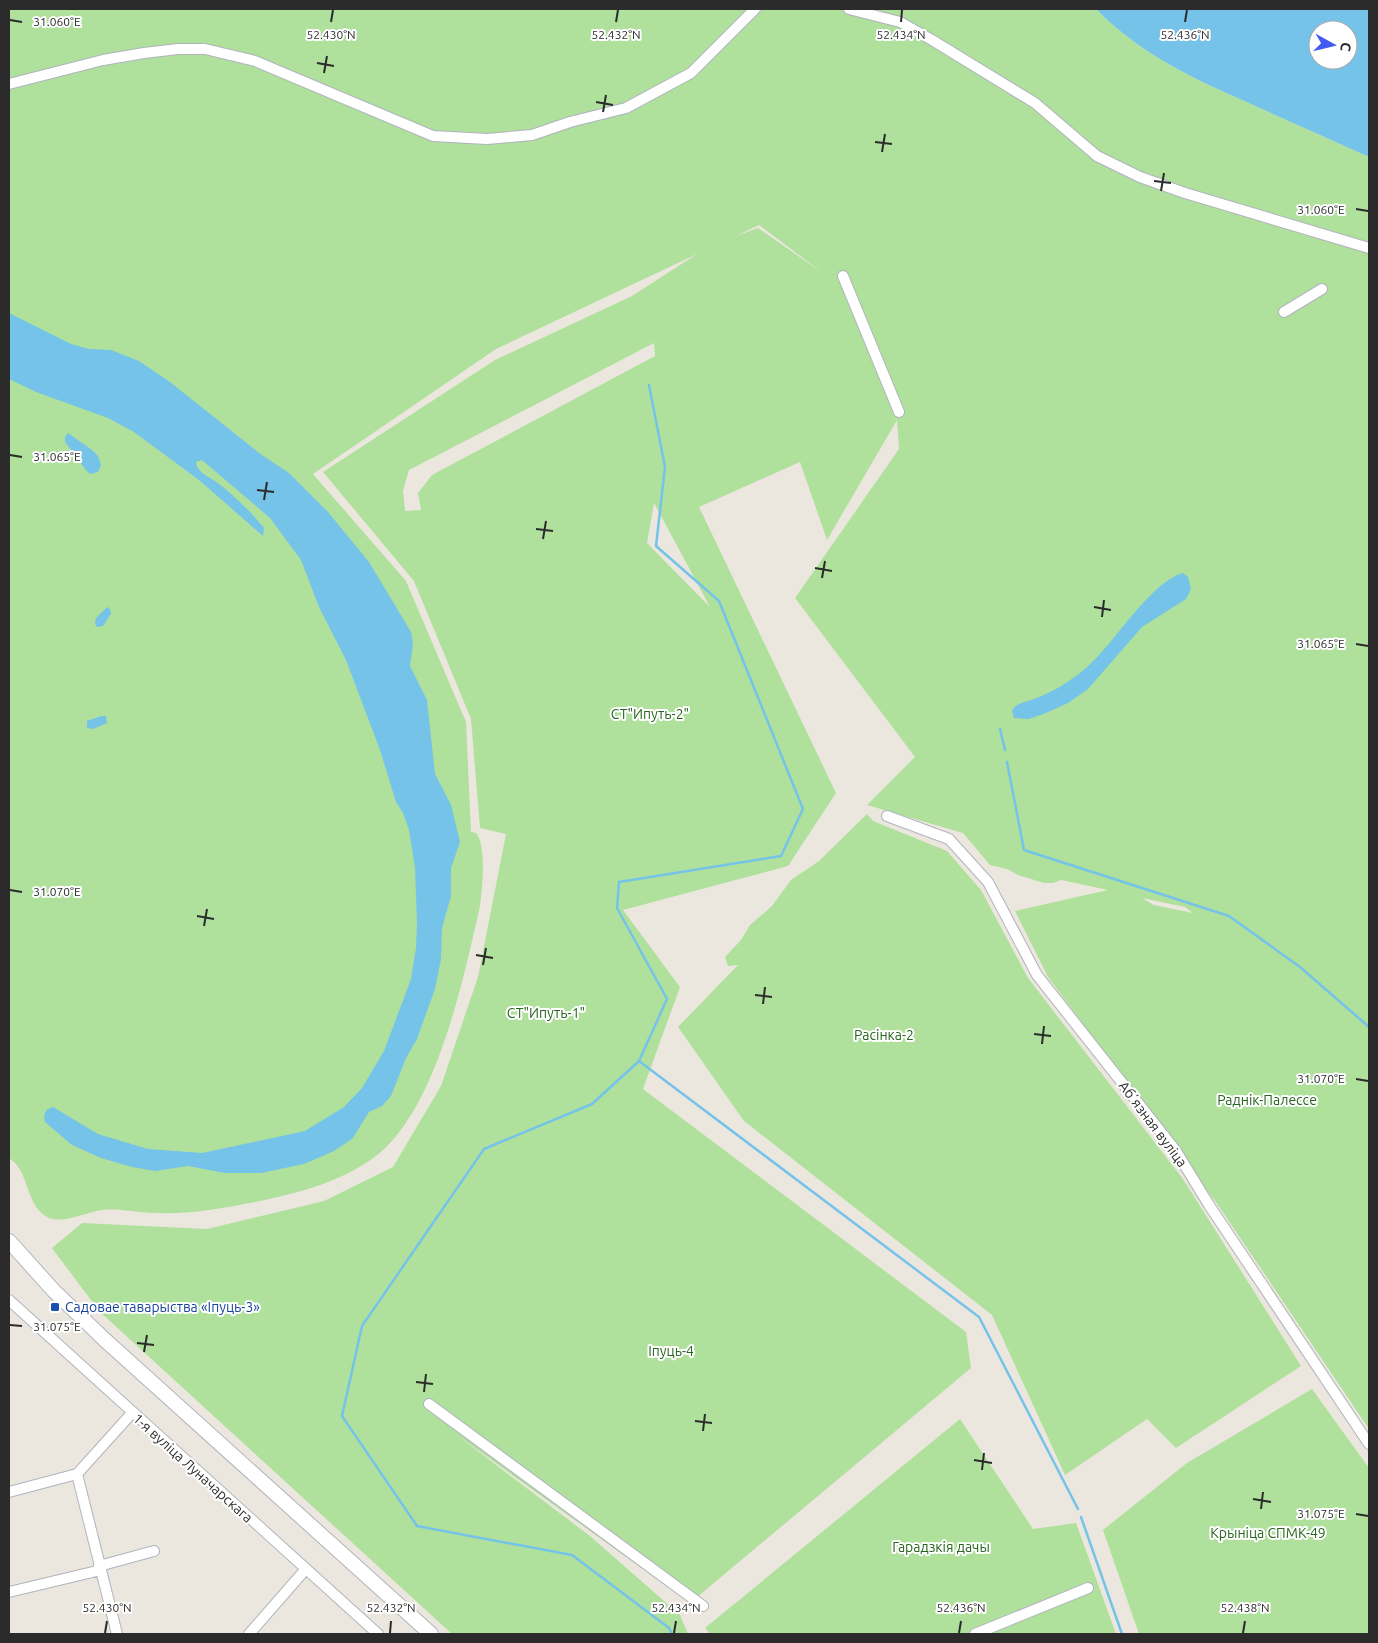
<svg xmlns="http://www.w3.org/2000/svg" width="1378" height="1643" font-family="Ubuntu,sans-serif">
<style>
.green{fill:#afe09c;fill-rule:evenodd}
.water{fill:#75c3e9;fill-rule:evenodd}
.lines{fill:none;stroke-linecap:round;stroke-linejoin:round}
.stream{stroke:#75c3e9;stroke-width:2.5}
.street-casing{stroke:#b1b3be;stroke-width:12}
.secondary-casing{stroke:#b1b3be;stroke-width:16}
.street{stroke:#fff;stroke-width:10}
.secondary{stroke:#fff;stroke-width:14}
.ticks{fill:none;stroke:#2b2b2b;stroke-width:2}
.transit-dot{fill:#1a4fb4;stroke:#fff;stroke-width:2}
.labels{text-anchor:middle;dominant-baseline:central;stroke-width:4;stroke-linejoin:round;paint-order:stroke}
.park-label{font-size:14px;fill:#28651e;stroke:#fff}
.street-label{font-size:14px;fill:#2b2b2b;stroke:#fff}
.transit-label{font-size:14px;fill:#164399;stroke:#fff;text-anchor:start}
.ticks-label{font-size:12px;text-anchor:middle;fill:#2b2b2b;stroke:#fff;stroke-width:4;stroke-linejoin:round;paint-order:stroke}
</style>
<rect width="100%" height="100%" fill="#ece7de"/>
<!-- green -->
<path class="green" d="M9 9H1096C1140 54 1194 79 1251 104 1290 122 1330 139 1369 157V1429L1218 1205 1048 977 1015 911 1108 890 1061 880 1053 883H1044L1018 875 1007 869 990 865 963 833 867 805 915 757 795 598 899 449 897 420 827 540 800 462 699 507 836 793 788 866 623 910 680 987 643 1089 966 1332 971 1368 690 1603 454 1433 590 1536 680 1615 688 1634H452L100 1312 52 1248 82 1223 207 1229 324 1201 393 1167 441 1086 478 977 506 834 480 828 471 719 414 581 323 472 495 360 632 296 697 254 496 349 313 474 406 581 466 722 471 832 476 833C487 845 482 891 480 906 463 980 436 1114 372 1159 339 1182 299 1193 260 1201 217 1210 176 1217 132 1211 122 1210 112 1209 102 1210 86 1212 62 1225 47 1217 25 1205 30 1171 9 1158ZM759 225 819 270 820 271 758 228 736 236ZM654 343 655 356 432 475 418 493 421 510 405 511 403 491 409 470ZM654 503 710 607 647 543ZM1142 898 1185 907 1193 913 1154 905Z
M867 814 873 821 947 851 981 890 1028 978 1183 1179 1301 1366 1176 1448 1147 1419 1065 1475 992 1315 744 1121 678 1027 738 965 728 966 725 957 741 940 750 925 772 906 791 880 819 861Z
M1312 1389 1369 1468V1634H1139L1103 1530 1187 1463Z
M960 1419 1033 1529 1076 1523 1116 1634H710L705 1628Z"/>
<!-- water -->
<path class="water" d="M1096 9H1369V157C1330 139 1290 122 1251 104 1194 79 1140 54 1096 9ZM1318 30H1348V60H1318Z
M9 313 71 344 89 349 111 350 139 361 170 382 259 453 289 473 328 512 369 562 411 632 413 644 410 666 427 700 435 774 451 805 460 842 451 868V896L442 928 441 959 435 989 417 1039 406 1058 391 1096 382 1106 369 1112 353 1138 334 1151 304 1164 261 1173H225L188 1166 155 1171 132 1167 101 1158 72 1145 45 1122C43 1114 45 1109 53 1107L98 1134 148 1149 202 1153 305 1131 344 1107 362 1088 384 1051 411 979 416 948 417 923 415 868 409 830 403 813 396 802 380 750 346 660 319 607 301 560 270 518 202 460 196 462C197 472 207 476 215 481 233 494 250 511 264 528L263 536 199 480 134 432 108 418 36 392 9 379Z
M68 433 92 450 98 456 101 465 98 472 90 474 86 470 65 442V437Z
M1183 573 1188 577 1191 589 1186 599 1142 627 1088 689 1068 703 1046 713 1029 719 1014 718 1012 711C1016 703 1023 703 1031 700 1052 693 1071 681 1087 667 1114 644 1150 582 1183 573Z
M107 607 110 609 111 614 103 626 97 627 95 624 96 618Z
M101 716H106L107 723 93 729 87 728V721Z"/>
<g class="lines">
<!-- stream -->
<path class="stream" d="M649 385 665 467 656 546 719 601 803 809 781 856 619 882 617 908 667 999 639 1061 592 1104 484 1149 362 1326 342 1416 417 1526 572 1555 669 1628 672 1634
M1000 729 1005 750
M1007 762 1024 850 1229 916 1300 967 1369 1027
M639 1061 979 1317 1078 1509
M1081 1517 1122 1634"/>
<!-- street casing -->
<g class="street-casing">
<path id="street" d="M849 9 900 22 932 40 1035 103 1097 156 1140 177 1185 193 1369 248
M9 84 103 60 144 53 178 49H205L255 61 433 136 487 139 532 135 570 122 626 108 691 73 755 9
M843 276 899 412
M1284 312 1322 289
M887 816 949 839 988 882 1037 975 1176 1151 1209 1205 1369 1444
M9 1300 378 1634
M429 1404 703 1606
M77 1474 117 1634
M9 1492 77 1474 132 1413
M99 1566 154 1551
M9 1592 101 1570
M249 1634 305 1570
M975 1634 1088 1588"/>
</g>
<!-- secondary casing -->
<g class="secondary-casing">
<path id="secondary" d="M9 1241 54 1291 105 1340 431 1634"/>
</g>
<!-- street -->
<use href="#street" class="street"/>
<!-- secondary -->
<use href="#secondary" class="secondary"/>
</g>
<!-- ticks -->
<path class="ticks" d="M10 20 22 22M331 22 333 10M616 22 618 10M901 22 902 10M1185 22 1187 10M317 63 334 66M324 73 327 56M596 102 613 105M603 112 606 95M875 142 892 144M882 152 885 134M1154 181 1171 183M1161 191 1164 173M1356 209 1368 211M10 455 22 457M257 490 274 492M264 500 267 482M536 529 553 531M543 539 546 521M815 568 832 571M822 578 825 561M1094 607 1111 610M1102 617 1104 600M1356 644 1368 646M10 890 22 892M197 916 214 919M204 926 207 909M476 955 493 958M483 965 486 948M755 995 772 997M763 1004 765 987M1034 1034 1051 1036M1042 1044 1044 1026M1356 1079 1368 1081M10 1325 22 1326M137 1343 154 1345M144 1352 147 1335M416 1382 433 1384M424 1392 426 1374M695 1421 712 1423M703 1431 705 1414M974 1460 992 1463M982 1470 984 1453M1253 1499 1271 1502M1261 1509 1263 1492M1356 1514 1368 1516M105 1633 107 1621M390 1633 391 1621M674 1633 676 1621M959 1633 961 1621M1243 1633 1245 1621"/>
<!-- markers -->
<rect class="transit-dot" x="50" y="1302" width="10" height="10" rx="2.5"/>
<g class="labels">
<!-- park labels -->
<g class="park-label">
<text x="650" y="714">СТ"Ипуть-2"</text>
<text x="546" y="1013">СТ"Ипуть-1"</text>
<text x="884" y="1035">Расінка-2</text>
<text x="1267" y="1100">Раднік-Палессе</text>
<text x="671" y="1351">Іпуць-4</text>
<text x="1268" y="1533">Крыніца СПМК-49</text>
<text x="941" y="1547">Гарадзкія дачы</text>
</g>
<!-- street labels -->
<g class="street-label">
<text transform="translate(1153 1124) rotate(53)">Абʼязная вуліца</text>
<text transform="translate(193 1468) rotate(42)">1-я вуліца Луначарскага</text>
</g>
<!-- transit labels -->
<g class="transit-label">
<text x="65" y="1307">Садовае таварыства «Іпуць-3»</text>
</g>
</g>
<g class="ticks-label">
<text x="57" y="26">31.060°E</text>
<text x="331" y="39">52.430°N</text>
<text x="616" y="39">52.432°N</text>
<text x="901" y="39">52.434°N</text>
<text x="1185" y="39">52.436°N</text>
<text x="1321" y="214">31.060°E</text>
<text x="57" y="461">31.065°E</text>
<text x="1321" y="648">31.065°E</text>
<text x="57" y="896">31.070°E</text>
<text x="1321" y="1083">31.070°E</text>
<text x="57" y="1331">31.075°E</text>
<text x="1321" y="1518">31.075°E</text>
<text x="107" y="1612">52.430°N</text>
<text x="391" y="1612">52.432°N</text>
<text x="676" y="1612">52.434°N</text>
<text x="961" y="1612">52.436°N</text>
<text x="1245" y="1612">52.438°N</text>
</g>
<!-- border -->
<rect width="1378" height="1643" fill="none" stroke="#2b2b2b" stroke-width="20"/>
<!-- north arrow -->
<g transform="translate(1333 45) rotate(98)"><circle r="24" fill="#ffffff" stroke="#aaaaaa"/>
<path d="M0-4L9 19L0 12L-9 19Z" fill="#455af2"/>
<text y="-8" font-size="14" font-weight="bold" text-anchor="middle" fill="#2b2b2b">С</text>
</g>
</svg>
